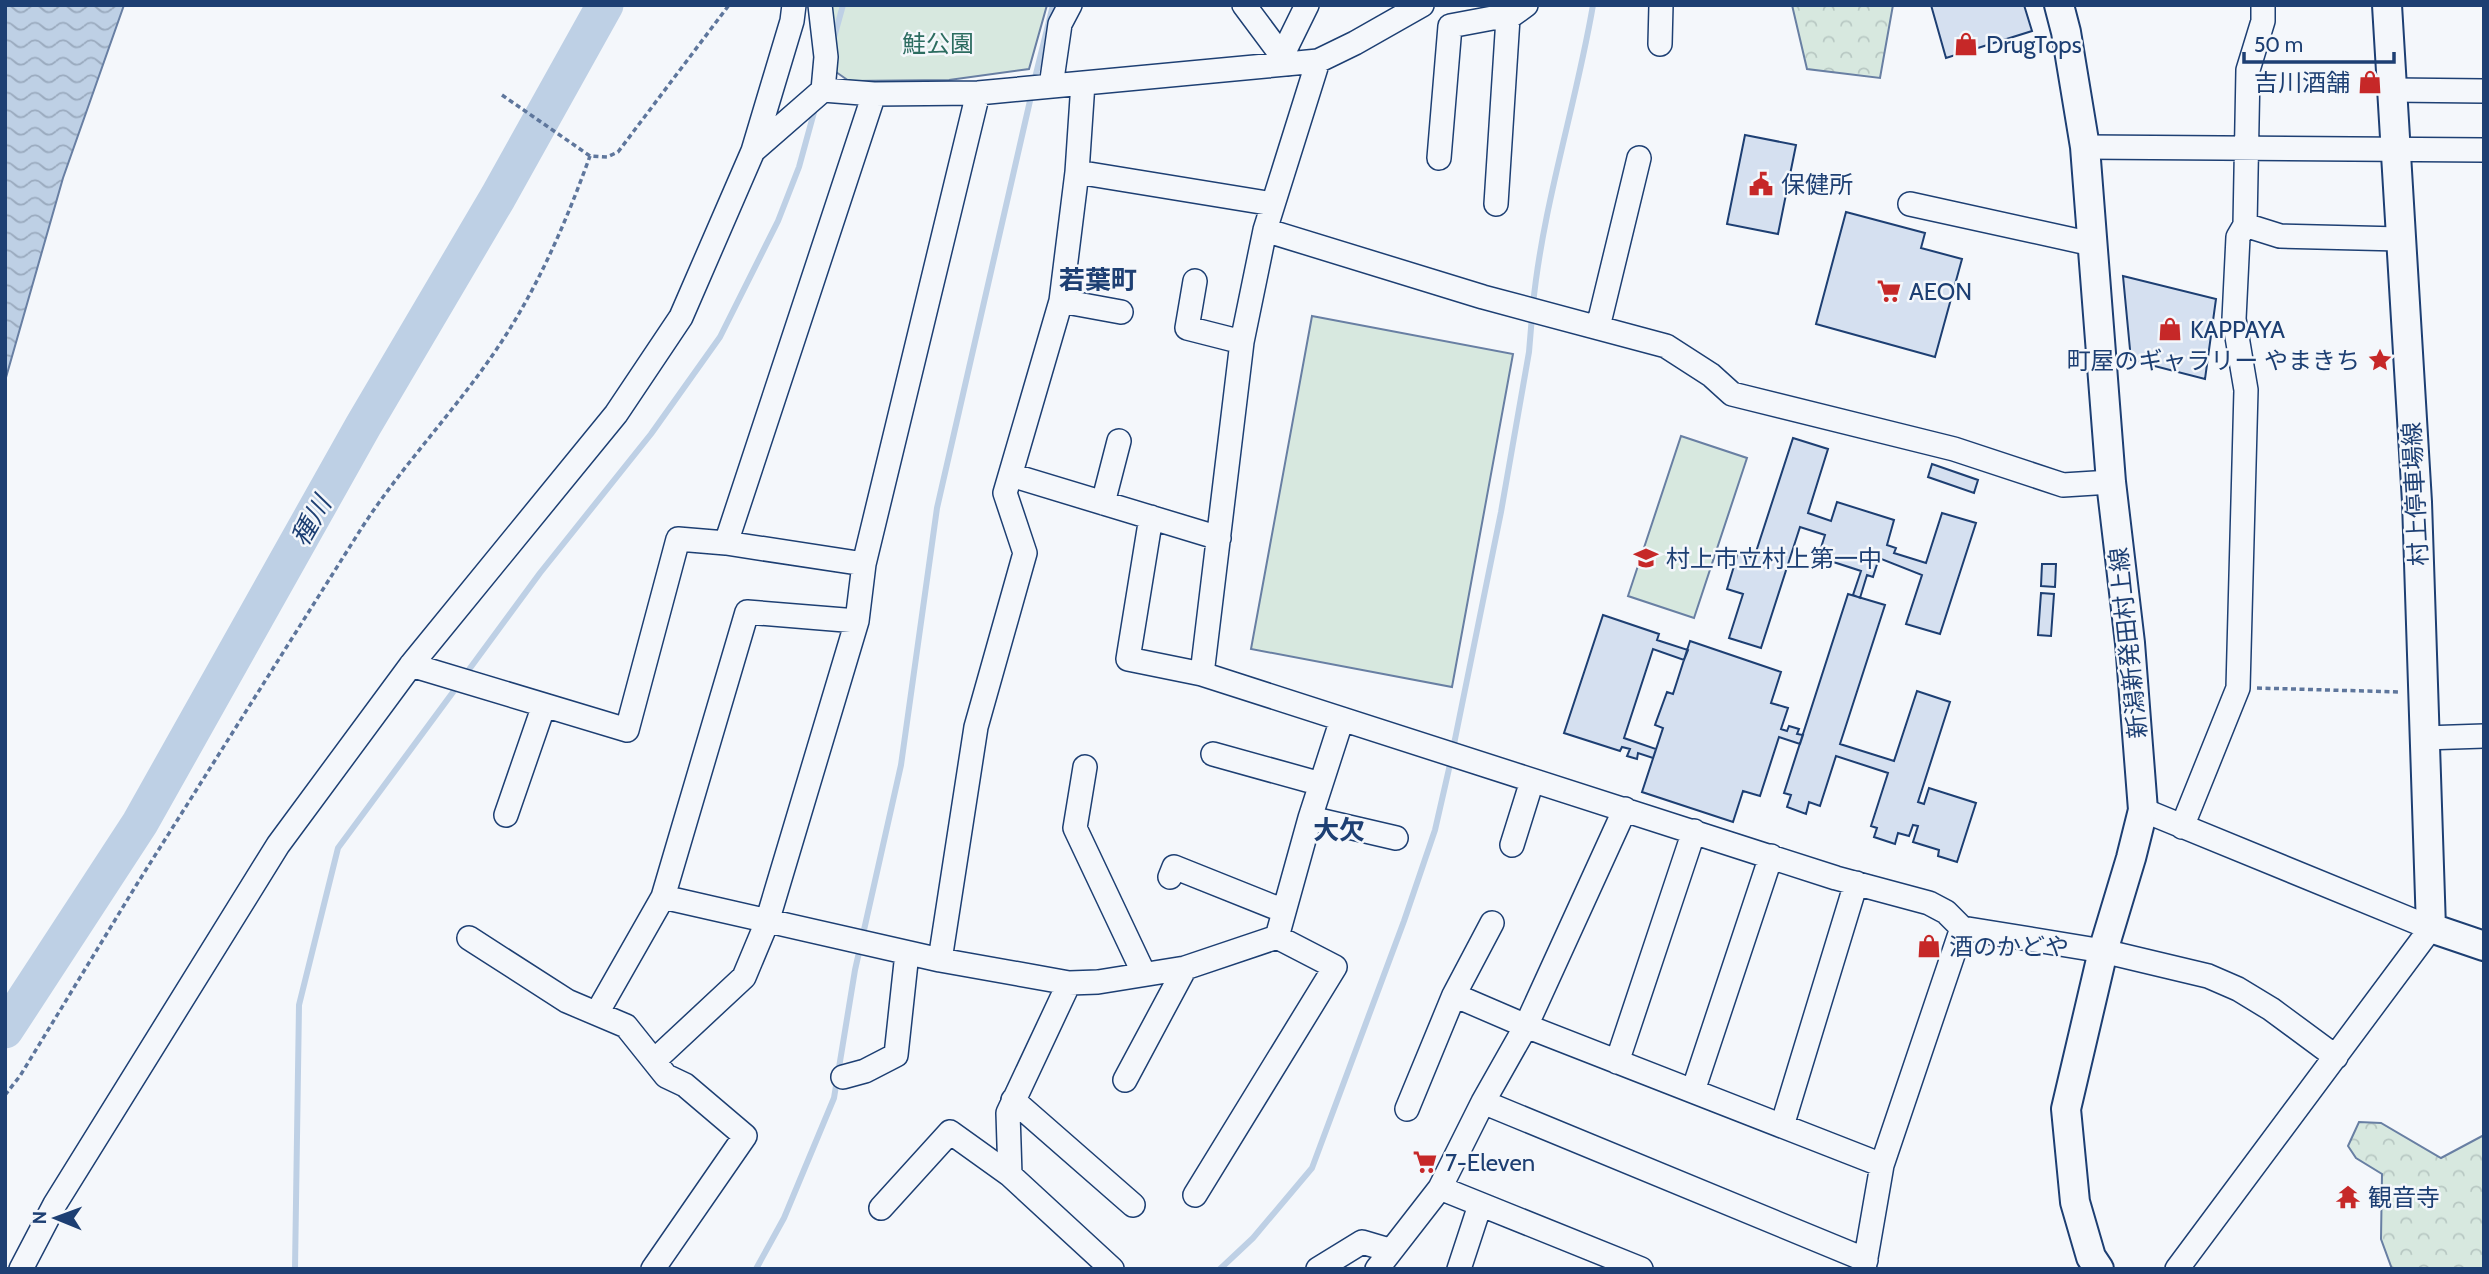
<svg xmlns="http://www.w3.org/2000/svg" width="2489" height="1274" font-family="Cabin,'Noto Sans JP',sans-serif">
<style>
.forest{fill:url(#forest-crowns);stroke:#687fa3;stroke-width:2}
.green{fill:#d7e8df;stroke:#687fa3;stroke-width:2}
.water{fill:url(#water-waves);stroke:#687fa3;stroke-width:2}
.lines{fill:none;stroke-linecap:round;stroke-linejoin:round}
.stream{stroke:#bed0e5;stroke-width:6}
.river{stroke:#bed0e5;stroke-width:37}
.building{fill:#d5e0f0;stroke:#1d3f73;stroke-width:2}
.minor-casing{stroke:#1d3f73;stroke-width:26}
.major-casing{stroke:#1d3f73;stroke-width:32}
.path{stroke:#5e769c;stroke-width:3.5;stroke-dasharray:5 3.5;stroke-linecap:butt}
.minor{stroke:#f4f7fb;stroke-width:23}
.major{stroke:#f4f7fb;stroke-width:28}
.labels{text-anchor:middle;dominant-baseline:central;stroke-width:5;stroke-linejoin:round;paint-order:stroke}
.park-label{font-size:24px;fill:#2c6c60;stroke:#f4f7fb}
.poi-label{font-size:24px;fill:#1d3f73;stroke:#f4f7fb;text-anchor:start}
.street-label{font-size:24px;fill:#1d3f73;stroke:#f4f7fb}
.neighbourhood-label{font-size:26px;font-weight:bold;fill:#1d3f73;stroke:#f4f7fb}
.water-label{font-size:26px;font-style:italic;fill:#1d3f73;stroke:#f4f7fb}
</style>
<defs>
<pattern id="forest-crowns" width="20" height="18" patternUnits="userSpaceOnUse" patternTransform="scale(1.75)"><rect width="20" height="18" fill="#d7e8df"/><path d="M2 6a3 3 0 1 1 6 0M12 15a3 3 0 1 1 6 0" fill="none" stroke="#b8c8c3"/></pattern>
<pattern id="water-waves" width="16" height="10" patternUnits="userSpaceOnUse" patternTransform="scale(1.75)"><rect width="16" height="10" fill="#bed0e5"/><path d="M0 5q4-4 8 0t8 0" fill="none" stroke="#9aaabe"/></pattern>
</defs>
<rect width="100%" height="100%" fill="#f4f7fb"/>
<!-- forest -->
<path class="forest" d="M1792 5H1893L1880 78 1807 69Z
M2359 1122 2381 1123 2441 1158 2484 1135V1269H2392L2381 1239 2382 1174 2356 1158 2348 1146Z"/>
<!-- green -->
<path class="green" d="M831 5H1047L1029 69 949 80 849 81 836 72Z
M1312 316 1513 354 1452 687 1251 649Z
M1681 436 1747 458 1694 618 1628 596Z"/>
<!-- water -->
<path class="water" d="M5 5H124L63 178 5 381Z"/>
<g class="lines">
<!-- stream -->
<path class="stream" d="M833 41 843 5
M1034 82 1053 5
M1533 305C1543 204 1576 105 1593 5
M465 675 540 573 651 434 720 337 778 221 799 167 816 105
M1453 749 1501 512 1529 352 1532 316
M295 1269 299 1005 338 848 459 684
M756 1269 784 1218 834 1098 855 970 901 765 937 508 1032 92
M1220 1269 1253 1238 1312 1168 1404 921 1435 830 1451 760"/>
<!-- river -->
<path class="river" d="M5 1030 140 823 363 426 498 197 605 5"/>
</g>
<!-- building -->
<path class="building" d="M1931 5H2024L2032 31 1946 58Z
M1745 135 1796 145 1778 234 1727 224Z
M1846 212 1925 233 1921 248 1962 259 1935 357 1816 324Z
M2123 276 2216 299 2205 379 2131 360Z
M1793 438 1828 449 1808 513 1831 521 1837 502 1894 520 1887 545 1896 548 1894 553 1926 563 1942 513 1976 523 1940 634 1906 624 1922 575 1879 558 1873 577 1867 575 1860 598 1853 595 1861 571 1818 557 1825 535 1800 527 1761 648 1729 638 1743 594 1727 589 1738 553 1754 558Z
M1932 464 1978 480 1974 493 1928 477Z
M2042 564H2056L2055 587 2041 586Z
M2041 593 2054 594 2051 636 2038 635Z
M1848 594 1885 605 1840 744 1894 761 1917 691 1950 702 1918 802 1924 804 1929 788 1976 803 1957 862 1938 856 1939 850 1913 842 1918 826 1913 825 1909 836 1898 833 1895 844 1874 837 1877 828 1871 826 1888 773 1836 756 1820 806 1809 802 1806 814 1787 807 1791 795 1784 793Z
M1603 615 1659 634 1657 640 1688 650 1684 660 1653 649 1624 738 1656 749 1653 758 1638 753 1637 759 1627 756 1630 749 1622 747 1620 751 1564 733Z
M1690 641 1781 672 1771 703 1788 708 1781 729 1787 731 1789 726 1799 729 1797 734 1803 735 1800 744 1779 737 1760 796 1743 791 1733 822 1642 792 1663 728 1655 725 1667 692 1673 694Z"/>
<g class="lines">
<!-- minor casing -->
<g class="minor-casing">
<path id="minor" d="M1244 5 1288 64
M1660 44 1661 5
M1282 56 1307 5
M1318 61 1265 230 1242 342 1202 674 1836 878 1929 903 1946 912 1962 928 2103 951 2208 976 2238 989 2271 1009 2336 1057
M1051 86 1060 24 1070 5
M823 90 874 94 978 93 1318 61 1355 43 1422 5
M2392 90 2484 91
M2085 147 2484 150
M753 151 823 90 826 57 820 5
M1439 158 1450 26 1498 17 1508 18
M1077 172 1273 204
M1496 204 1508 18 1526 5
M1910 204 2092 244
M2245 225 2280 236 2400 239
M1265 230 1483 297 1666 346 1711 375 1732 394 1954 449 2063 485 2111 482
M1195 281 1187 328 1242 342
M1061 301 1121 312
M1598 327 1639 158
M1011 475 1219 538
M1103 503 1119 441
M1151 517 1128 659 1202 674
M726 543 864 564
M411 665 627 730 678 539 726 543 874 94
M2424 738 2484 736
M1213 754 1321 784
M1085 767 1075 828 1144 974
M2143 810 2431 928 2177 1269
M506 815 544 705
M1310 818 1396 838
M2182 827 2238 688 2246 390 2234 319 2238 237 2245 225 2248 70 2263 21V5
M1512 845 1532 781
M1170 877 1174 867 1284 911
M663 897 940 960 1069 983 1098 982 1185 968 1277 937 1310 818 1342 719
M469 938 567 1001 626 1026 666 1076 685 1085 745 1136 653 1269
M940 960 976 727 1025 553 1005 493 1061 301 1077 172 1083 83
M1454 995 1492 923
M597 1013 663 897 747 612 857 621
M655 1060 744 977 767 922 857 621 864 564 978 93
M1617 1062 1694 831
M843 1077 865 1071 896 1055 907 953
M1125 1080 1185 968
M1693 1091 1771 856
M1013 1100 1133 1205
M1483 1102 1866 1260
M1407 1109 1454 995 1526 1026 1882 1165
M1782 1126 1856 883
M1010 1175 1112 1269
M1440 1188 1641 1269
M1195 1195 1335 967 1277 937
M881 1208 950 1132 1010 1175 1008 1113 1069 983
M21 1269 55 1204 278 845 411 665 616 414 681 317 753 151 792 21 794 5
M1318 1269 1362 1242 1389 1250
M1377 1269 1440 1188 1483 1102 1526 1026 1625 809
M1459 1269 1480 1205
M1864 1269 1882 1165 1962 928"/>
</g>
<!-- major casing -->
<g class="major-casing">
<path id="major" d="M2059 5 2066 32 2085 147 2111 482 2130 643 2143 810 2131 858 2103 951 2066 1109 2075 1202 2091 1257 2099 1269
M2387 5 2417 502 2431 928 2484 946"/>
</g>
<!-- path -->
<path class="path" d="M502 95 590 156 607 157 618 152 729 5
M2257 688 2400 692
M5 1095 20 1076 137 884 361 529C401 467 452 414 494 353 536 292 565 225 590 156"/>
<!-- minor -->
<use href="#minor" class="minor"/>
<!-- major -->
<use href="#major" class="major"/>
</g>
<!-- icons -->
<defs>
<g id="shop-bare" transform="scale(1.89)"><path d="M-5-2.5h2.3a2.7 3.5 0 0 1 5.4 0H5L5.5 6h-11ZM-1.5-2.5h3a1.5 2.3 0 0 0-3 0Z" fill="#c62828" stroke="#f4f7fb" stroke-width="2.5" paint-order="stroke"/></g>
<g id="civic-bare" transform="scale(1.89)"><path d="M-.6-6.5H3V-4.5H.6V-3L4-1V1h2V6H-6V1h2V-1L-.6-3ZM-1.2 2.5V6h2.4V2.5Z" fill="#c62828" stroke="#f4f7fb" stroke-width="2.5" paint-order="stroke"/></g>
<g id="supermarket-bare" transform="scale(1.89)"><path d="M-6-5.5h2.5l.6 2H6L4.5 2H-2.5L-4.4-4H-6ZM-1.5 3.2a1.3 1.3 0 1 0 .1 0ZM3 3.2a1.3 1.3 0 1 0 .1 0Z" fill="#c62828" stroke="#f4f7fb" stroke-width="2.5" paint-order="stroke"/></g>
<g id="sight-bare" transform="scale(1.89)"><path d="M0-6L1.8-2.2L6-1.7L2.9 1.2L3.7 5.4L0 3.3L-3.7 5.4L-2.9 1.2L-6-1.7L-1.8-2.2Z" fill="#c62828" stroke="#f4f7fb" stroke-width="2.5" paint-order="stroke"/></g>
<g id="school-bare" transform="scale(1.89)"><path d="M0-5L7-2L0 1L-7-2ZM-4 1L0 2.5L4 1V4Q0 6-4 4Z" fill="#c62828" stroke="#f4f7fb" stroke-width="2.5" paint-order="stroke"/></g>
<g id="temple-bare" transform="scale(1.89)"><path d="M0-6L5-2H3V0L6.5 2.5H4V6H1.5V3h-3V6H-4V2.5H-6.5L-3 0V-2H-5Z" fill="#c62828" stroke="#f4f7fb" stroke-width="2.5" paint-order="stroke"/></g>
</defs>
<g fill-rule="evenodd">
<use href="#shop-bare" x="1966" y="44"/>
<use href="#shop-bare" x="2370" y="82"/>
<use href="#civic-bare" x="1761" y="184"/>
<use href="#supermarket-bare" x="1889" y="291"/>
<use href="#shop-bare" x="2170" y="329"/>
<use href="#sight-bare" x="2380" y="360"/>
<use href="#school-bare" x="1646" y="558"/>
<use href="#shop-bare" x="1929" y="946"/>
<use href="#supermarket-bare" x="1425" y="1162"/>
<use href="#temple-bare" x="2348" y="1197"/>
</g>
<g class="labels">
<!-- park labels -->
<g class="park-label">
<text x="938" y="43">鮭公園</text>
</g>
<!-- poi labels -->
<g class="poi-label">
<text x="1986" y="44">DrugTops</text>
<text x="2350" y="82" text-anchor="end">吉川酒舗</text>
<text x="1781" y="184">保健所</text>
<text x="1909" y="291">AEON</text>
<text x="2190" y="329">KAPPAYA</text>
<text x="2360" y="360" text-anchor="end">町屋のギャラリー やまきち</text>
<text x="1666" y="558">村上市立村上第一中</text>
<text x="1949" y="946">酒のかどや</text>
<text x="1445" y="1162">7-Eleven</text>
<text x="2368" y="1197">観音寺</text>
</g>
<!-- street labels -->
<g class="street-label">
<text transform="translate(2415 494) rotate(-93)">村上停車場線</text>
<text transform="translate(2128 643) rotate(-96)">新潟新発田村上線</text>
</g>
<!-- neighbourhood labels -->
<g class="neighbourhood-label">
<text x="1098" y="280">若葉町</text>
<text x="1339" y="830">大欠</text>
</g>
<!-- water labels -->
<g class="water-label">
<text transform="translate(311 521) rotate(-60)">種川</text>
</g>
</g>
<!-- border -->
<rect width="2489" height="1274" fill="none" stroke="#1d3f73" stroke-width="14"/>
<!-- north arrow -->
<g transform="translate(56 1218) rotate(271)" stroke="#f4f7fb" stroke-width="5" paint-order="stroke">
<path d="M0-5L12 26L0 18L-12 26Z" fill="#1d3f73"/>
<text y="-10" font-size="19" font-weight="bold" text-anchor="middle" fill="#1d3f73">N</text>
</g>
<!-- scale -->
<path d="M2244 52v10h150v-10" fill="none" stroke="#1d3f73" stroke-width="3.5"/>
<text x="2254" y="52" font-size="21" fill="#1d3f73" stroke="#f4f7fb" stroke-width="5" paint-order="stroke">50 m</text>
</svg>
